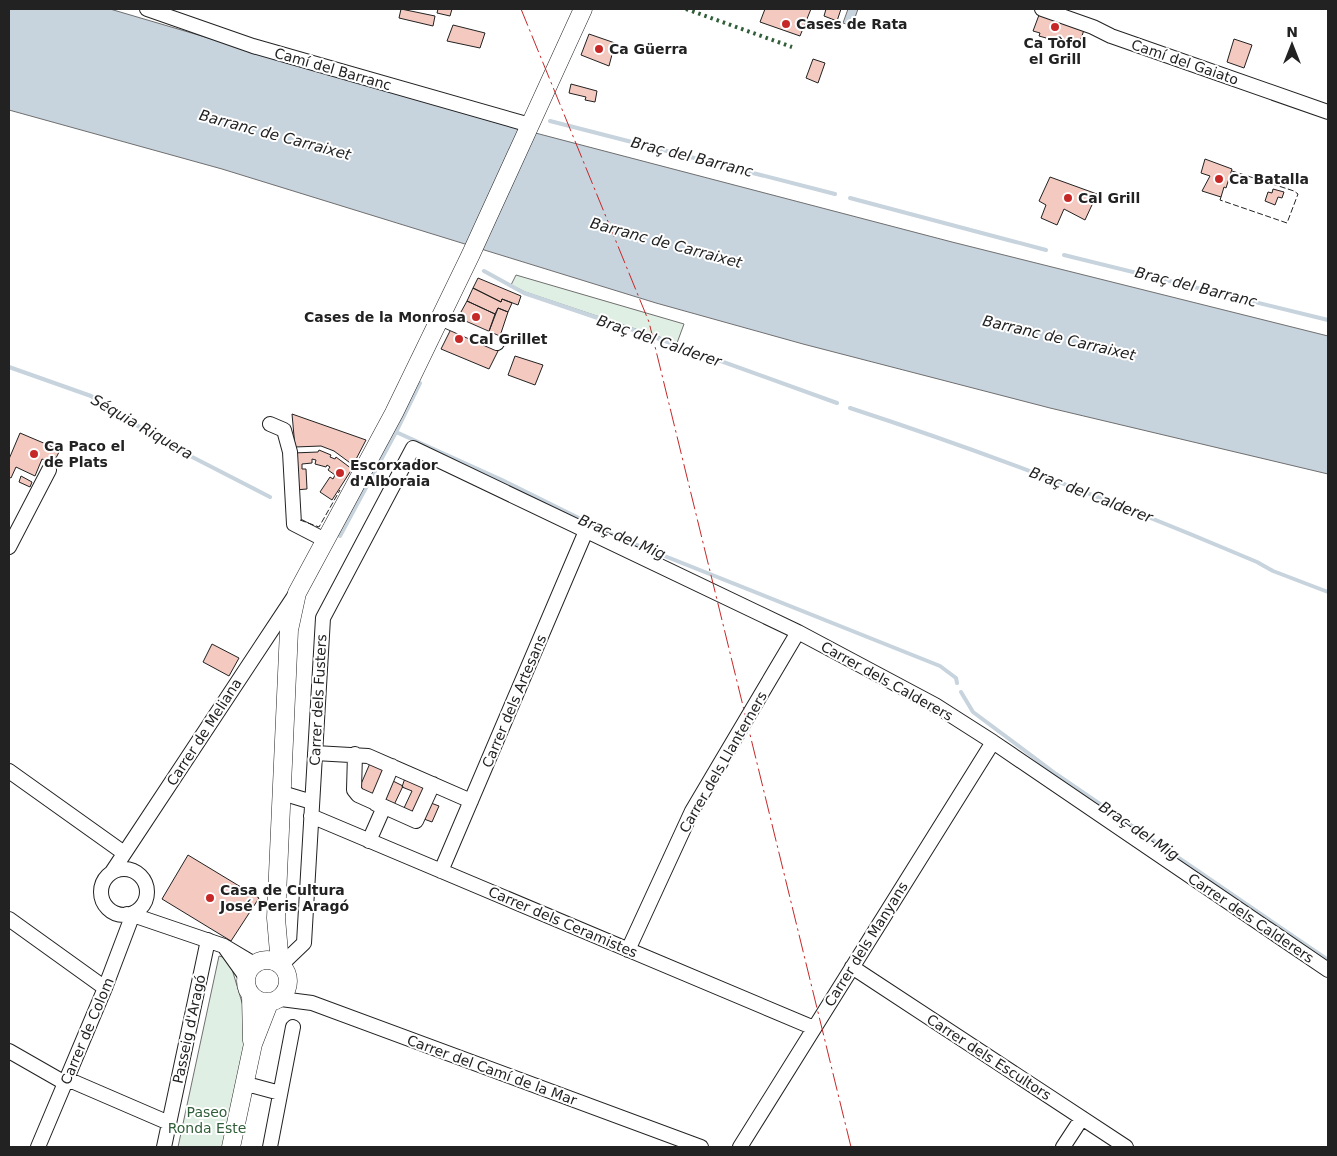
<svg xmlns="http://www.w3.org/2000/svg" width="1337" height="1156" font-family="'DejaVu Sans',sans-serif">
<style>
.green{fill:#e0efe3;stroke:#6f6f6f}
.water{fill:#c7d3dd;stroke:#6f6f6f}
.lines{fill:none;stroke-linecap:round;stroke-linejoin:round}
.stream{stroke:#c7d3dd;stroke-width:4}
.building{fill:#f3c9c0;stroke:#222}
.minor-casing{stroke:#222;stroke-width:16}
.major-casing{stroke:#222;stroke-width:19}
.minor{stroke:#fff;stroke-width:14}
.major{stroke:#fff;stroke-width:18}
.hedge{stroke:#2f5e38;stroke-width:4;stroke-dasharray:2.5 4;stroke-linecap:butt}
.fence{stroke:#222;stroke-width:1;stroke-dasharray:6 2.5;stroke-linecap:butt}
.power{stroke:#c62828;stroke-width:1;stroke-dasharray:18 4 2.5 4;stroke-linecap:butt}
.poi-dot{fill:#c62828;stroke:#fff;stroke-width:2}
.labels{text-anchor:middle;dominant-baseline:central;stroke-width:4;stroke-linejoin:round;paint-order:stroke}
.poi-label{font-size:14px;font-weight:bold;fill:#222;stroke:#fff;text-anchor:start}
.street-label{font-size:14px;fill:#222;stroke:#fff}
.park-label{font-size:14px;fill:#2f5e38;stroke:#fff}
.water-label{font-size:15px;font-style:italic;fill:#222;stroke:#fff}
</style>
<rect width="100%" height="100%" fill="#fff"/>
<!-- green -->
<path class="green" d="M516 275 684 324 677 343 525 292 511 285Z
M219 956 229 959 246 1016 243 1058 224 1147H178Z"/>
<!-- water -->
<path class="water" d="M9 9H110L501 124 952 242 1328 336V474L1050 408 803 344 656 303 222 169 9 110Z
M848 9H858L852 26 843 23Z"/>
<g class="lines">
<!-- stream -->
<path class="stream" d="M550 121 835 194
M850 198 1046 250
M1064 255 1328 320
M484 271 524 293 654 337 837 403
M9 367 91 396 163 442 270 497
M850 408C988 453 1123 505 1257 562L1273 571 1328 592
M396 432 420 383
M340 536 396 432 502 480 617 537 940 666 956 678 957 683
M961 692 973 712 1056 774 1328 960"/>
</g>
<!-- building -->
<path class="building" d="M401 9 435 16 433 26 399 18Z
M438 9H452L450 16 437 13Z
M765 9H811L800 36 760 22Z
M826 9H841L837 21 824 16Z
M1039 15 1084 30 1078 47 1039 36 1040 33 1033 31Z
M453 25 485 33 480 48 447 41Z
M589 34 615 43 609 66 581 55Z
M1234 39 1252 45 1244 68 1227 62Z
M813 59 825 63 818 83 806 78Z
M571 84 597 91 595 102 585 100 586 97 569 93Z
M1205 159 1232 169 1226 188 1224 187 1221 197 1202 191 1210 176 1201 173Z
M1050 177 1097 194 1085 220 1064 209 1057 225 1041 218 1046 205 1039 201Z
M1273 189 1284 192 1282 198 1278 197 1275 205 1265 201 1268 192 1272 193Z
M478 278 521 296 518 305 502 299 501 302 473 288Z
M473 288 501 302 502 299 512 303 508 312 498 308 495 314 467 301Z
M467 301 495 314 488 334 456 321Z
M498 308 508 312 499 339 488 334Z
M451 329 498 351 489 369 441 349Z
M515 356 543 365 535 385 508 375Z
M292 414 366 440 353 465 334 451 321 446 295 447Z
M20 433 60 450 53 464 42 459 35 476 16 467 11 478 9 477V459Z
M319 450 331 455 330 457 335 459 336 457 352 469 332 500 320 492 330 477 333 479 335 475 328 470 330 467 327 465 326 467 315 464 316 460 312 459V463L302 464V469H306L307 489 295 490 293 453 318 452Z
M21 476 32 482 30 487 19 482Z
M212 644 239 658 229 676 203 662Z
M374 754 388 760 372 797 358 791Z
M405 778 425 786 413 813 404 808 412 791 402 787Z
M393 781 403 786 393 807 383 803Z
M431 803 439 806 432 822 424 819Z
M188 855 259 898 231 941 162 899Z"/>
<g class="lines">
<!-- minor casing -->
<g class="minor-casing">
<path id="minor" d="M147 9 253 46 530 125
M1042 9 1093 27 1111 36 1328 112
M440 318 497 343
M270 424 284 430 290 452 294 524 325 540
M9 547 49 470
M315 753 368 756 471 801
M355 754 354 790 358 795 416 821 433 784
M9 771 124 853
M282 793 312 802
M376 804 392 766
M311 816 814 1028
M369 841 384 807
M101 892a23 23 0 1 1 46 0a23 23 0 1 1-46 0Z
M441 871 586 531
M112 872 295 595
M130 914 224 946 254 964
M9 919 105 988
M226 949 246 977
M628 950 692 811 798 632
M281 965 304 943 323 618 413 448 798 632 935 705 993 742 1328 970
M852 967 1126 1147
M281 999 312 1003 701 1147
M9 1051 65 1083
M67 1079 169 1123
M244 1086H254L280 1093
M38 1147 105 988 130 922 127 914
M164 1147 208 940
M270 1147 293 1027
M740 1147 993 742
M1063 1147 1082 1118"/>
</g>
<!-- major casing -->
<g class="major-casing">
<path id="major" d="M246 981a21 21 0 1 1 42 0a21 21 0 1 1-42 0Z
M280 964 276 918 289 630 297 593 394 413 471 254 583 9
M251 996 252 1041
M231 1147 253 1044 269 1003"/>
</g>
<!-- minor -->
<use href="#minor" class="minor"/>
<!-- major -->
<use href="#major" class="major"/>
<!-- hedge -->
<path class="hedge" d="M686 9 792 47"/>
<!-- fence -->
<path class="fence" d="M1221 197 1220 200 1287 223 1298 194 1294 191 1232 171
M300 520 319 527 340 490"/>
<!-- power -->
<path class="power" d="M521 9 649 322 851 1147"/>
</g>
<!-- markers -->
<g class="poi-dot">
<circle cx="786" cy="24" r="5"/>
<circle cx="1055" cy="27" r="5"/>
<circle cx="599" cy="49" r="5"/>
<circle cx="1219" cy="179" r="5"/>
<circle cx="1068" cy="198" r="5"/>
<circle cx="476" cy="317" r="5"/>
<circle cx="459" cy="339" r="5"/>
<circle cx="34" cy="454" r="5"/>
<circle cx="340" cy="473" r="5"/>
<circle cx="210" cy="898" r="5"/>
</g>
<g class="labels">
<!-- poi labels -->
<g class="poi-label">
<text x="796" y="24">Cases de Rata</text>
<text x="1055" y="43" text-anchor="middle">Ca Tòfol<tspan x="1055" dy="16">el Grill</tspan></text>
<text x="609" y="49">Ca Güerra</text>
<text x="1229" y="179">Ca Batalla</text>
<text x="1078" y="198">Cal Grill</text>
<text x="466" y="317" text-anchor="end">Cases de la Monrosa</text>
<text x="469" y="339">Cal Grillet</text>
<text x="44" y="446">Ca Paco el<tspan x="44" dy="16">de Plats</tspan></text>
<text x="350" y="465">Escorxador<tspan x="350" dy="16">d'Alboraia</tspan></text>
<text x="220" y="890">Casa de Cultura<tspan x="220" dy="16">José Peris Aragó</tspan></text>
</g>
<!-- street labels -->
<g class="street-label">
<text transform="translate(1185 62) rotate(19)">Camí del Gaiato</text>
<text transform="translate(333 69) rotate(16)">Camí del Barranc</text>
<text transform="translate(887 681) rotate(29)">Carrer dels Calderers</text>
<text transform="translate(318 700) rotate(-87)">Carrer dels Fusters</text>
<text transform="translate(514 701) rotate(-67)">Carrer dels Artesans</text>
<text transform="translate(204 732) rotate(-57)">Carrer de Meliana</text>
<text transform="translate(723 762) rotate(-60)">Carrer dels Llanterners</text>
<text transform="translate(1251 918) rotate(34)">Carrer dels Calderers</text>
<text transform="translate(563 922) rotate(23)">Carrer dels Ceramistes</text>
<text transform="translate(866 944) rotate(-58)">Carrer dels Manyans</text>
<text transform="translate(189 1029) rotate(-78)">Passeig d'Aragó</text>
<text transform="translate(87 1031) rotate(-67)">Carrer de Colom</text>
<text transform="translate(989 1057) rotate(33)">Carrer dels Escultors</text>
<text transform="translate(492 1070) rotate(20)">Carrer del Camí de la Mar</text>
</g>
<!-- park labels -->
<g class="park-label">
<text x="207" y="1112">Paseo<tspan x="207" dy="16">Ronda Este</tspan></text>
</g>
<!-- water labels -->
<g class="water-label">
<text transform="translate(275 135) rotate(15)">Barranc de Carraixet</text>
<text transform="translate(692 157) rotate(14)">Braç del Barranc</text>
<text transform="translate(666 243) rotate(15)">Barranc de Carraixet</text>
<text transform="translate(1196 287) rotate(14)">Braç del Barranc</text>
<text transform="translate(1059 338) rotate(13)">Barranc de Carraixet</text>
<text transform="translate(659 341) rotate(19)">Braç del Calderer</text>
<text transform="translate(142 427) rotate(30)">Séquia Riquera</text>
<text transform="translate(1091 495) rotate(21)">Braç del Calderer</text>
<text transform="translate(622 537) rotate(23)">Braç del Mig</text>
<text transform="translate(1139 831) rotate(34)">Braç del Mig</text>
</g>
</g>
<!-- border -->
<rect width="1337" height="1156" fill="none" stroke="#222222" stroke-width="20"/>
<!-- north arrow -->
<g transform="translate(1292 45)" stroke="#ffffff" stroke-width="4" paint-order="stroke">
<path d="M0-4L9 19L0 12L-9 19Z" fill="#222222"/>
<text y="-8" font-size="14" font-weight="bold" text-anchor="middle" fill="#222222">N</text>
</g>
</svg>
